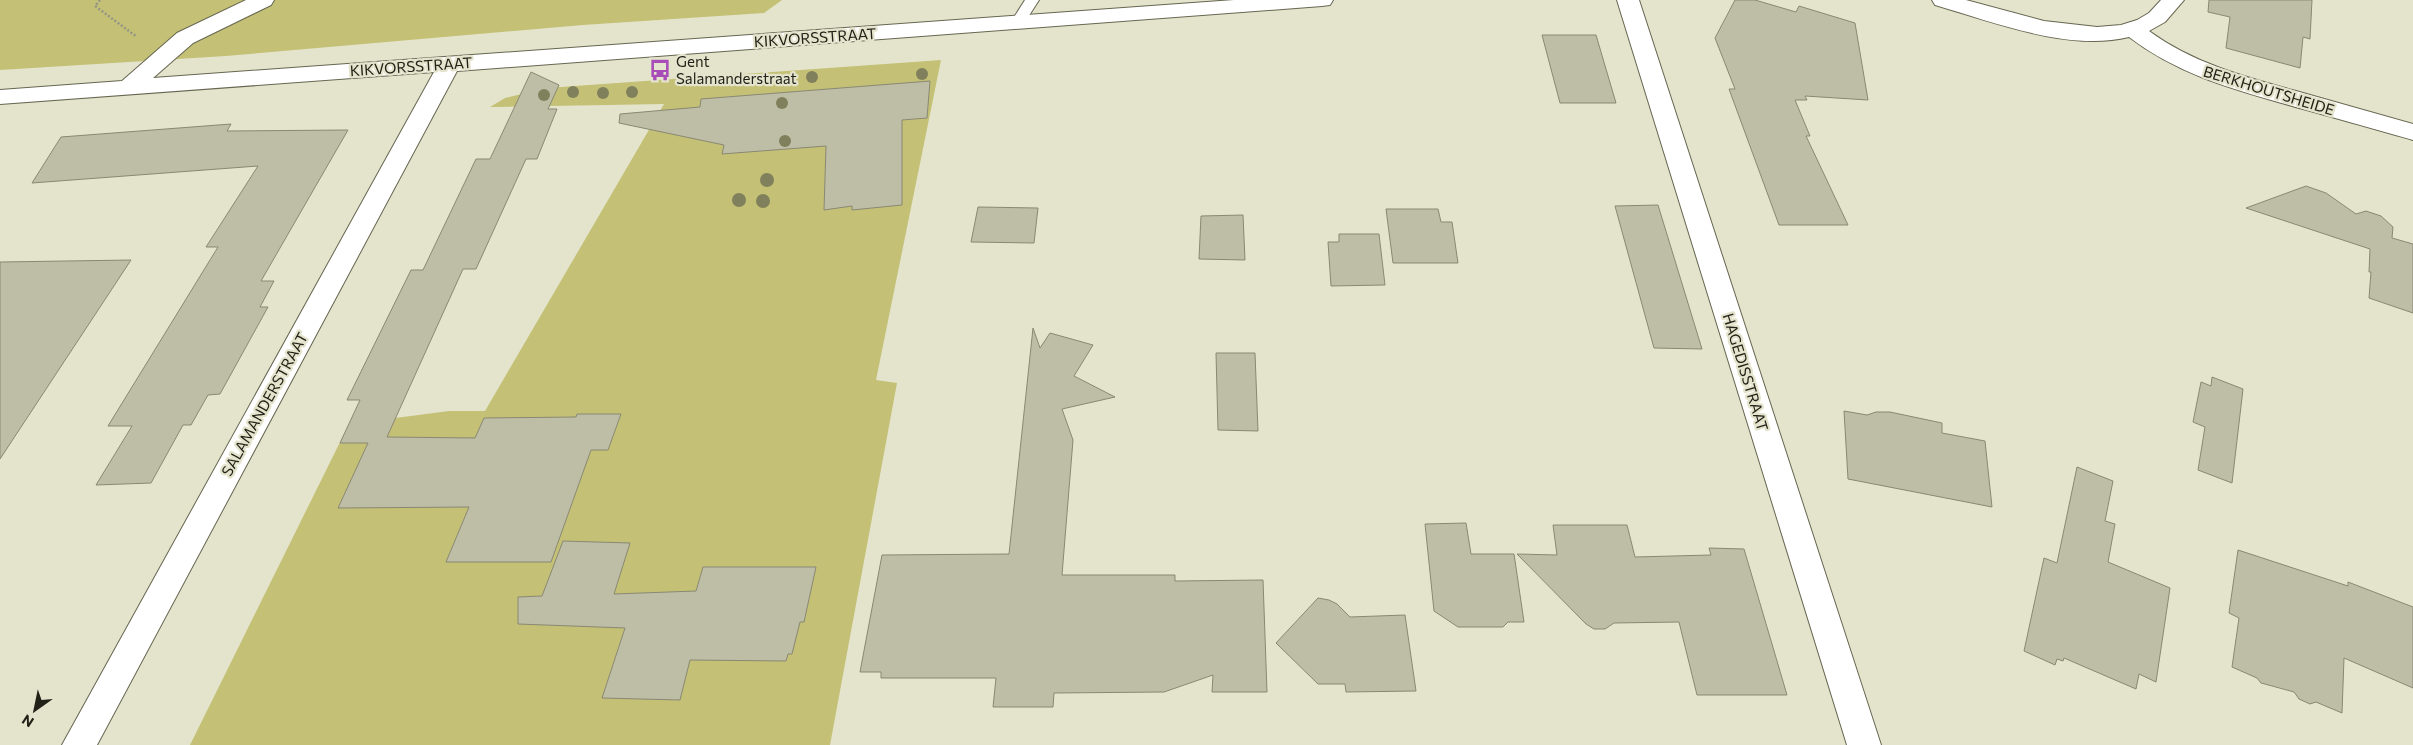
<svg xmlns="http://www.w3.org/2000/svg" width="2413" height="745" font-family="Commissioner,sans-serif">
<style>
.green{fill:#c4c176}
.building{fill:#bebea7;stroke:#898873}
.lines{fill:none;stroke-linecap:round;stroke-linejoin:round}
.service-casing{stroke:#666651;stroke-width:2}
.minor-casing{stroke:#666651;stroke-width:2}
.path{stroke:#959584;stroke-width:2.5;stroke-dasharray:2 2;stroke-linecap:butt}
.service{fill:#fff;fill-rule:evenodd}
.minor{fill:#fff;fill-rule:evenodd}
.tree{fill:#81805c}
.labels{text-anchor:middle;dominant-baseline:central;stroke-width:4.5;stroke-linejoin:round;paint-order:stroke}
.street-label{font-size:15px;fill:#212118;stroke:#e4e4cd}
.poi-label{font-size:15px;fill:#212118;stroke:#e4e4cd;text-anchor:start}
</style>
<rect width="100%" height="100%" fill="#e4e4cd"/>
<!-- green -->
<path class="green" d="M0 0H782L764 13 583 25 226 56 0 70Z
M941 60 876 380 897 383 830 745H190L349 424 449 411H485L664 104 490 107 505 98 547 88Z"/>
<!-- building -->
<path class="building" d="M1735 0H1755L1796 12 1799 6 1855 23 1868 100 1805 96 1807 100H1795L1810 136H1806L1848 225H1779L1729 89H1735L1715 38Z
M2209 0H2312L2310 39 2303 37 2300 68 2226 48 2230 17 2208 12Z
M1542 35H1596L1616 103H1560Z
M531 72 559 85 548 109H557L537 159H526L476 269H463L387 437 475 438 484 418 576 417 577 414H621L608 450H591L551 562H446L469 507 338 508 368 443H340L360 400H347L411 270H423L476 159H490Z
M930 81 927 118 902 120V205L852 210V206L824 210 826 146 722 154 724 145 619 123 620 114 700 107 701 99Z
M231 124 227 131 348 130 261 281H274L260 307H268L220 394 208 395 191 425H183L151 483 96 485 132 426H108L218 247H206L258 166 32 183 61 137Z
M2306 186 2326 193 2356 214 2366 211 2381 216 2393 227 2392 238 2413 244V313L2369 298 2371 272H2369L2370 249 2246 208Z
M1658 205 1702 349 1654 348 1615 206Z
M978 207 1038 208 1034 243 971 242Z
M1386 209H1438L1441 222H1452L1458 263H1393Z
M1243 215 1245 260 1199 259 1201 216Z
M1339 234H1379L1385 285 1331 286 1328 242H1339Z
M131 260 0 459V262Z
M1033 328 1040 348 1050 333 1093 345 1074 376 1115 397 1062 409 1073 440 1062 575H1175V581L1263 580 1267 692H1212L1213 675 1164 692 1054 693 1053 707H993L996 678H881V672H860L882 555 1009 554Z
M1216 353H1255L1258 431 1218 430Z
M2212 377 2243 389 2232 483 2198 470 2205 427 2193 422 2201 382 2211 386Z
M1844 411 1867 415 1876 412H1890L1942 423V433L1985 441 1992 507 1848 479Z
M2077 467 2113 481 2105 521 2115 524 2108 562 2170 588 2156 682 2139 674 2136 689 2064 658 2063 661 2057 659 2055 665 2024 651 2044 558 2057 563Z
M1466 523 1471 554H1514L1524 622H1508L1503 627H1458L1434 611 1425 524Z
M1553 525H1627L1635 557 1711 555 1709 548 1744 549 1787 695H1697L1679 622 1614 623 1605 629H1594L1586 624 1517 554 1557 555Z
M563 541 630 543 614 594 696 591 703 567H816L804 622H800L792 654H788L786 661 690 660 680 700 602 698 625 628 518 624V597L542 596Z
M2238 550 2348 586V582L2413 607V688L2344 658 2342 713 2316 702 2310 704 2299 699 2294 692 2261 683 2257 678 2232 667 2239 618 2229 613Z
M1318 598 1329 600 1337 604 1350 617 1405 615 1416 691 1346 692 1345 684H1318L1276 643Z"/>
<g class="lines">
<!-- service casing -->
<g class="service-casing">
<path id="service" d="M1025 0H1039L1023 25H1013L1011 22Z"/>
</g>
<!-- minor casing -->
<g class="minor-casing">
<path id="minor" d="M246 0H274L271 5 193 43 153 78 1234 0H1333L1330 5 1322 6 457 71 97 745H62L434 72 0 104V90L122 81 177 33Z
M1617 0H1639L1881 745H1847Z
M1932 0H1966L2044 21 2097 27 2121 25 2137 20 2149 13 2161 0H2184L2165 22 2149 31C2193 63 2244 77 2296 91 2335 102 2374 113 2413 124V140C2373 129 2333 117 2292 106 2233 89 2179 75 2129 37 2069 52 1993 22 1935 5Z"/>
</g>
<!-- path -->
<path class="path" d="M100 0 95 6 137 37"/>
<!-- service -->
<use href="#service" class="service"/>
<!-- minor -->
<use href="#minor" class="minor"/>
</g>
<!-- trees -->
<g class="tree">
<circle cx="922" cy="74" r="6"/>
<circle cx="812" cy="77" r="6"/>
<circle cx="573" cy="92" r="6"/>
<circle cx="632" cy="92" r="6"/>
<circle cx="603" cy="93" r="6"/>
<circle cx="544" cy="95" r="6"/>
<circle cx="782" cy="103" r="6"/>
<circle cx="785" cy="141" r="6"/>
<circle cx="767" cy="180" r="7"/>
<circle cx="739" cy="200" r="7"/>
<circle cx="763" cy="201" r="7"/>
</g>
<!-- icons -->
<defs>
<g id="bus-bare" transform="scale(1.725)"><path d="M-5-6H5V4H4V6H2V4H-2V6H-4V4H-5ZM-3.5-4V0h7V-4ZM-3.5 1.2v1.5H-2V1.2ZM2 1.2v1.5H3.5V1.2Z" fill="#a84cb7" stroke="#e4e4cd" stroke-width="2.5" paint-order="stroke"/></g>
</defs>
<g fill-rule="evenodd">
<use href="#bus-bare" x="660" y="70"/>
</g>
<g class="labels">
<!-- street labels -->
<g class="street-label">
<text transform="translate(815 37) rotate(-4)">KIKVORSSTRAAT</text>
<text transform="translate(411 66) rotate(-4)">KIKVORSSTRAAT</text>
<text transform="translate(2269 90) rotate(17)">BERKHOUTSHEIDE</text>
<text transform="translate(1746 372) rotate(73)">HAGEDISSTRAAT</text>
<text transform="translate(264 404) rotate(-61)">SALAMANDERSTRAAT</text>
</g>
<!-- poi labels -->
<g class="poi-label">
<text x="676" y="61">Gent<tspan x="676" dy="17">Salamanderstraat</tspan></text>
</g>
</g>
<!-- north arrow -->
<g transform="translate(35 710) rotate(213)" stroke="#e4e4cd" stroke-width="4" paint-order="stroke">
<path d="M0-4L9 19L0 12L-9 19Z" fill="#212118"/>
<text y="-8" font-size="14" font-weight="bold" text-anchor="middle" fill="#212118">N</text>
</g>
</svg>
